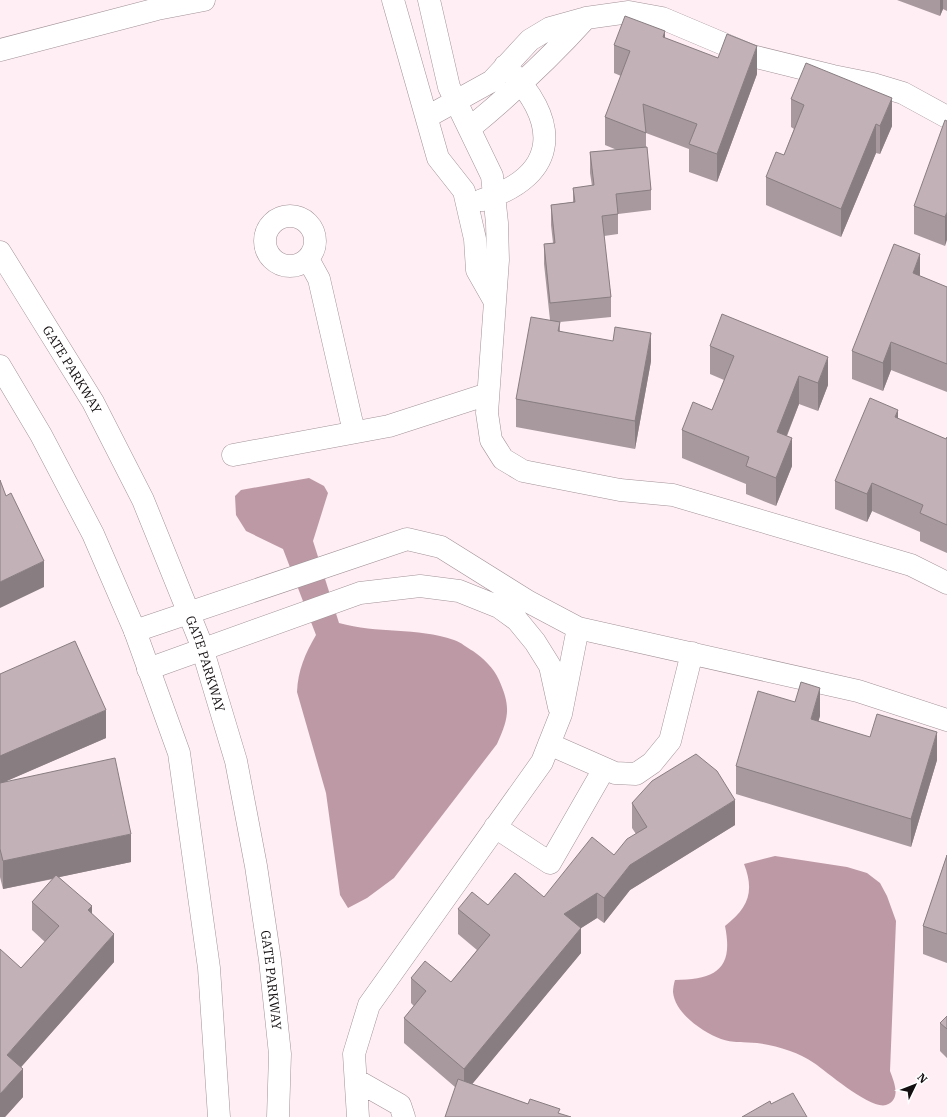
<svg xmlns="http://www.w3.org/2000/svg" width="947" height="1117" font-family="'IBM Plex Serif',serif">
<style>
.water{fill:#bd99a6}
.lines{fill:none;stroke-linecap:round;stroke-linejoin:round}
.street-casing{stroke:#a29398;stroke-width:23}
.secondary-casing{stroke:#a29398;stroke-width:23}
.street{stroke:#fff;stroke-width:22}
.secondary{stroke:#fff;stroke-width:22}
.wall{fill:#a7999e}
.shaded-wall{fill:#887d81}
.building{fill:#c2b2b8;stroke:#887d81}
.labels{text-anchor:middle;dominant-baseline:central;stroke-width:4;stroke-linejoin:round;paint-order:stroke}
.street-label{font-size:13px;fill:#130e10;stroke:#fff}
</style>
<rect width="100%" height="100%" fill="#ffeef4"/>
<!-- water -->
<path class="water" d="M309 478 324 486 328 493 313 541 339 623C377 634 417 627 454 640 461 642 467 648 473 651 484 659 493 667 499 680 511 707 509 717 497 744L394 878 367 898 348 908 340 895 326 793 297 692C298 670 305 654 316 635L283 549 246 531 236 515 235 496 241 490Z
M775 856 847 867 867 873 880 883 887 896 896 921 890 1071C894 1082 902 1099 886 1105 871 1110 827 1072 814 1063 799 1052 775 1045 757 1043 745 1042 732 1043 721 1039 703 1032 675 1014 673 992 673 988 674 983 675 980 715 979 734 970 725 926 748 908 755 892 744 864Z"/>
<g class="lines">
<!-- street casing -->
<g class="street-casing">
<path id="street" d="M393 0 438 158 464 191 475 239 477 270 494 300
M429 0 449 87 492 176 497 223 498 260 487 413 491 440 503 459 523 471 620 490 673 495 911 565 947 583
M0 50 157 9 204 0
M427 117 492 81 530 40 550 28 586 18 629 12 662 18 752 56 833 76 873 84 903 93 947 117
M470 128C511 94 550 58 586 18
M482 200C562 175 560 119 505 66
M265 241a25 25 0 1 1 50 0a25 25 0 1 1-50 0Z
M308 259 319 279 354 432
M233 455 389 426 488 394
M135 631 407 539 441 547 529 602 578 628 858 691 947 720
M148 669 360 593 420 586 459 591 499 607 517 620 535 642 550 666 559 707
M549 744 615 773 636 774 652 763 670 741 692 653
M495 827 550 863 604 769
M356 1080 400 1105 404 1117
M358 1117 354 1054 369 1005 542 762 561 714 578 628"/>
</g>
<!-- secondary casing -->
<g class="secondary-casing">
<g id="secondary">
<path id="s1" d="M0 252 93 402 143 500 200 641 236 761 256 866 270 960 280 1054 278 1117"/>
<path d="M0 366 41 435 93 534 135 631 179 753 209 968 219 1117"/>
</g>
</g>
<!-- street -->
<use href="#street" class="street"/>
<!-- secondary -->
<use href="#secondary" class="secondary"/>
</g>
<!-- wall -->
<path class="wall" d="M897 0H947V11L943 9 940 16Z
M665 38 757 74 717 182 689 172V149L646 133V147L651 190V210L618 214V234L604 236 611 297V317L560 322V331L651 361 635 449 516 427V399L550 320 544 264V244L553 243 551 225V205L573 202V188L592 186 590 173V152L617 150 605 145V117L621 76 614 73V45Z
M791 99 892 126 880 154 876 153 841 237 766 205V177L784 155 794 129 791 127Z
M947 121 945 246 914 234V206Z
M920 276 947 287V392L891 370 883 391 852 379V351Z
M710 346 828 385 818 411 799 404 787 436 792 466 776 506 746 494V484L682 458V430L712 410 724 380 710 374Z
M898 419 946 439 947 437V553L920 541V532L872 511 867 522 835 509V481Z
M0 674 106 738 6 781 131 862 59 877 92 914 114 962 21 1067 23 1097 5 1117 21 968 45 942 32 930V902L53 879 3 889 0 877Z
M820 716 818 721 937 760 911 847 736 794V766Z
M632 803 735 825 630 890 604 923 597 918 581 928V953L472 1084 528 1104 560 1113 455 1087 404 1043V1018L414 1006 411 1003V978L451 982 477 950 458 934V909L488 905 544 897 614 855 636 834 632 828Z
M947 855V963L923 954V926Z
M947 1016V1058L940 1051V1023Z"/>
<!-- shaded-wall -->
<path class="shaded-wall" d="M940 0H943V9L940 16Z
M665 31V59L663 37Z
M757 46V74L717 182V154Z
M892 98V126L880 154V126Z
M876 124V153L841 237V209Z
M947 212V240L945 246V217Z
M920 254V282L913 273Z
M651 333V361L635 449V421Z
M891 342V370L883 391V363Z
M828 357V385L818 411V383Z
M799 376V404L777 460V432Z
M898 410V438L895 417Z
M792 438V466L776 506V478Z
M872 483V511L867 522V494Z
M44 561V587L0 608V582Z
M820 688V716L811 747V719Z
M106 710V738L0 784V756Z
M937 732V760L911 847V819Z
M735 800V825L630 890 604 923V898L630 865Z
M131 834V862L3 889V861Z
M597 893V918L564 939V914Z
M92 906V935L88 910Z
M581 928V953L464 1094V1069Z
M114 934V962L7 1083V1055Z
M23 1069V1097L5 1117H0V1094Z"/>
<!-- building -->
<path class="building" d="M625 16 665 31 663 37 718 58 727 34 757 46 717 154 689 144 697 124 643 104 646 133 605 117 630 51 614 45Z
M806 63 892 98 880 126 876 124 841 209 766 177 776 152 784 155 804 105 791 99Z
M945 120 947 121V212L945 217 914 206Z
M647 147 651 190 616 194 618 214 602 216 611 297 550 303 544 244 555 243 551 205 575 202 573 188 594 185 590 152Z
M894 244 920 254 913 273 947 287V364L891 342 883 363 852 351Z
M722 314 828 357 818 383 799 376 777 432 792 438 776 478 746 466 749 457 682 430 693 402 712 410 734 356 710 346Z
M531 317 560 322 558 331 613 341 615 327 651 333 635 421 516 399Z
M870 398 898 410 895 417 946 439 947 437V525L920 513 923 505 872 483 867 494 835 481Z
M0 480 6 496 11 493 44 561 0 582Z
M75 641 106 710 0 756V674Z
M801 682 820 688 811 719 870 737 877 714 937 732 911 819 736 766 758 691 795 702Z
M696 754 717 771 735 800 630 865 604 898 597 893 564 914 581 928 464 1069 404 1018 426 991 411 978 425 961 451 982 490 935 458 909 472 892 488 905 515 873 544 897 592 837 614 855 627 839 647 827 632 803 652 781Z
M115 758 131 834 3 861 0 849V783Z
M947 855V934L923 926Z
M56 875 92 906 88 910 114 934 7 1055 23 1069 0 1094V949L21 968 59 926 32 902Z
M947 1016V1029L940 1023Z
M458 1079 528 1104 530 1099 560 1109 558 1113 571 1117H445Z
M793 1093 807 1117H742L770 1101 771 1104Z"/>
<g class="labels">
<!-- street labels -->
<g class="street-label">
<text stroke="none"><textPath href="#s1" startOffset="138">GATE PARKWAY</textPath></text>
<text stroke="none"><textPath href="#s1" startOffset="462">GATE PARKWAY</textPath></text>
<text stroke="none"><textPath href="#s1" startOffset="786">GATE PARKWAY</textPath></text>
</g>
</g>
<!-- north arrow -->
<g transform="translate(915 1085) rotate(47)" stroke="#ffffff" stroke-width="3" paint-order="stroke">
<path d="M0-3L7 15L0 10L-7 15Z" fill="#130e10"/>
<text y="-6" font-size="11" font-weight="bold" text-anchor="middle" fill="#130e10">N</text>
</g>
</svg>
